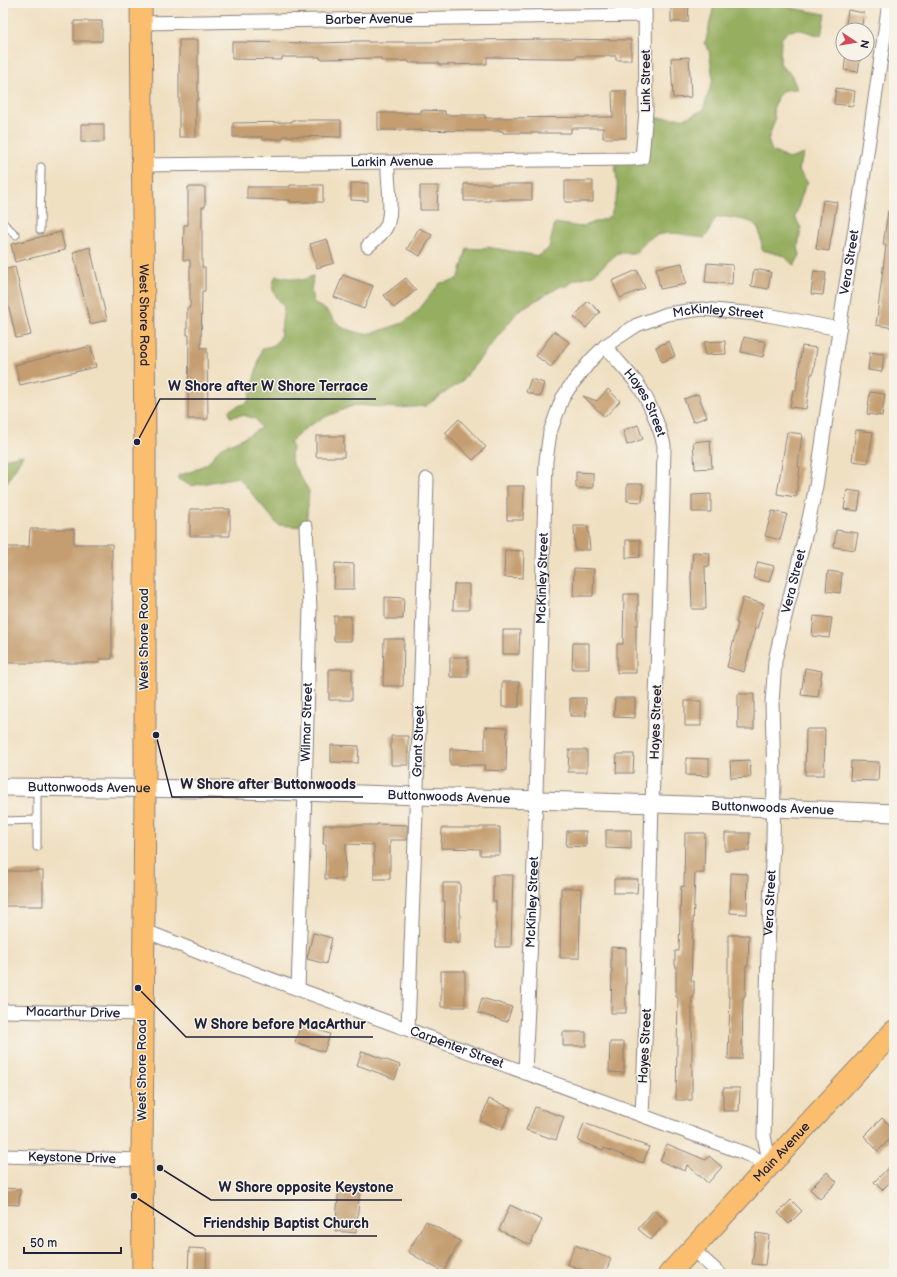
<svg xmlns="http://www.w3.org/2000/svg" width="897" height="1277" font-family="'Balsamiq Sans',sans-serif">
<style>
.forest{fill:#96ae60;stroke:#5c684e}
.building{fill:#c49d6f}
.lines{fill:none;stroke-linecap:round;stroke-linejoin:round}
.service-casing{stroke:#89817e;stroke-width:9}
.minor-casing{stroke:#89817e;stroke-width:15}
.tertiary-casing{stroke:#89817e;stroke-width:19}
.primary-casing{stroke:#89817e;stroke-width:23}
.service{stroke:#fff;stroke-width:7}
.minor{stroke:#fff;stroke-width:13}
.tertiary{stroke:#fff;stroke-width:17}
.primary{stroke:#fabe6e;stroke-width:21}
.labels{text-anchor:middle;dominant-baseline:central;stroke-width:3;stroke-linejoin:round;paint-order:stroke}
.street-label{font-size:13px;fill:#22223b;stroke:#f7f3e8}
.leader{fill:none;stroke:#22223b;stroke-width:1.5}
.callout-dot{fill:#22223b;stroke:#f7f3e8;stroke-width:1.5}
.callout-label{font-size:14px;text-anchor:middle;font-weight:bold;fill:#22223b;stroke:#f7f3e8;stroke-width:3;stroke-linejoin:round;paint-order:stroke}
</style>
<rect width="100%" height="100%" fill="#f7f3e8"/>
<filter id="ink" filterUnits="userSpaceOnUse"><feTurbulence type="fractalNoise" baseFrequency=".025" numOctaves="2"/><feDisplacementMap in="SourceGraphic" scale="8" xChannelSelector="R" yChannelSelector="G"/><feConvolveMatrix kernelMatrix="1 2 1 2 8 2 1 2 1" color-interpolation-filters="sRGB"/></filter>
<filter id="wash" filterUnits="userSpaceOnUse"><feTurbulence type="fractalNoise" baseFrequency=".012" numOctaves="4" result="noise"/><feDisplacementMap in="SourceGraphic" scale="16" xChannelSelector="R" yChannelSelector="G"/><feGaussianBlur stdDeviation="0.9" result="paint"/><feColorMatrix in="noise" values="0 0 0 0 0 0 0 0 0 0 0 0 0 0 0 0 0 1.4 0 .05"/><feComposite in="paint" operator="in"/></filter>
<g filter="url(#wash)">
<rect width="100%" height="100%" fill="#f0e0c2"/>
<!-- forest -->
<path class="forest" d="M731 3H786L791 8 825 14 821 36 798 29 787 32 781 39 780 62 782 67 791 74 797 89 784 90 777 97 773 110 775 119 768 140 772 151 789 159 804 154 798 169 808 183 805 186 795 217 801 228 798 247 800 255 794 266 784 256 762 250C760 225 759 222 733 218 726 217 721 216 715 219L708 233 704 238C684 235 661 227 644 243 641 245 639 250 637 253H618L593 275 574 280 568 286H561L519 310 461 382 425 406 398 408 355 405 327 416 307 427 290 442 292 446 291 461 309 491 306 527 278 525 238 477 191 486 178 479V476L180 475 193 471 208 463 220 448 245 437 261 428 256 419 243 415 230 417 229 410 248 402 262 348 272 346 280 338 284 307C277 297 267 288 276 276L302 280 313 276 311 292 314 303 327 311 335 321 343 328 364 334 376 332 403 323 417 312 440 283 453 281 459 277 467 248 480 249 487 247 539 256 549 248 555 223 580 227 605 219 611 215 618 192 615 162 639 159 648 118H686L703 110 713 79 709 50 704 43 706 40 714 5H729Z
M23 455 3 489V459Z"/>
<g id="blocks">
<!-- building -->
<path class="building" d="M671 3H689L688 22H671Z
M848 10 864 13 861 30H845Z
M74 21H102V41H74Z
M556 39 631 40V60H616V56H576V58H547L487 57V64L439 65V63H409V61H381V58L320 59V57H282V60L232 59V42L320 43 351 42V41H368V42H439V41L470 40Z
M179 40H198V100H196V137H179Z
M846 54H861L858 72 844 70Z
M689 57 691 97 673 98 671 58Z
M836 88 855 91 853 106 834 104Z
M612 91H626V138H603V128H571V133H503V131L378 130V113H421V110L445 111V115H485V118L613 117Z
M292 120H341V137L283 136V139H262V137H233V123L292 122Z
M81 124H104V142H81Z
M565 181H593V202H565Z
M351 183H368V201L351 200Z
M464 184H532V200H490V201H464Z
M290 185H323V202H290V200L247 199V187H290Z
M420 186H438L437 210H420Z
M188 187H205V207H202V267H205V291H202L201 348H207L208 419H188L189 335H187V308H190V260H183L184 225H188Z
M823 200 837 202 829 251 816 249Z
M888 211 894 212V328L876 325 886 245H883Z
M419 228 432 235 420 256 407 249Z
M61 232 65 250 15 262 11 244Z
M327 239 334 263 317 268 310 244Z
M90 247 107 320 90 324 73 252Z
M682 263 686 284 660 289 656 268Z
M707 263 733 265 732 284 705 282Z
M15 267 31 335 16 338 3 282V270Z
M754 269 771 272 768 289 751 286Z
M637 270 645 288 620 298 612 281Z
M814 271 826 273 823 295 811 294Z
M343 275 373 286 364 309 334 297Z
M406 278 416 290 394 308 384 295Z
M588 301 600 312 586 328 574 317Z
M554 331 569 342 551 367 536 356Z
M744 337 766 342 763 357 741 352Z
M669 341 675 356 662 362 656 347Z
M725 341 726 354 705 355 704 342Z
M91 346 96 367 20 385 15 365Z
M802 346 817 348 813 374H811L806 409 790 407 793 390H796Z
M870 352 884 354 882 372 868 370Z
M531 379 544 383 540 397 526 392Z
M608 389 620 401 605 417 583 396 597 401Z
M870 392 885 394 882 416 867 414Z
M698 394 707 417 693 422 684 399Z
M459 419 486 447 473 460 445 433Z
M638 425 643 439 627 445 623 430Z
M856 430 873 432 868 463 852 461Z
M787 432 802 434 798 467H800L796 497 777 494Z
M316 436H344V457H316Z
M710 440 712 468 695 469 693 442Z
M576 472 593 473V488H576Z
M627 484H643L642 502 627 501Z
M507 486H524L523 520H507Z
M847 490 861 492 858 511 844 509Z
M711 494V512H692V495Z
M190 509H230V536H190Z
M772 511 787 514 780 540 765 536Z
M574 526H588L590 550H575Z
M30 529H74V544H112V659H99V663H3V547H29Z
M836 530 858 533 855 550 834 547Z
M626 540H640V557L626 558Z
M505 550 524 551 523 578 504 577Z
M693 552 710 553 709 567 705 566 706 609H692L691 577Z
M758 562 774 566 769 582 753 578Z
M335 563 354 564V589H334Z
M574 568 594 569 593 596H573Z
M828 571 842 573 840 593 826 591Z
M454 584H469V610H453Z
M624 594H638V625H636V673H617V644H623Z
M385 597 404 598 403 619H385Z
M743 598 764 604 757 629 755 628 744 672 727 667 738 623H736Z
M334 616H351V641H334Z
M814 616 832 618 829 638 812 636Z
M503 630H520L519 654H503Z
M384 639H404L403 686H383Z
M573 643H589V669H572Z
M450 657H468V677H450Z
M805 668 822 671 818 697 801 695Z
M329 669H352V700H329Z
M502 682H519V707H502Z
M738 694H754V729H738Z
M570 698H586V716H570Z
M615 698H635V718L614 717Z
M685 701H701V726H685Z
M485 727 507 728 506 771 484 770 485 765H450V749L485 750Z
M806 729H825L824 775H805Z
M391 736H408V765H391Z
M331 745 359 746 358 763 331 762Z
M569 750H587V772H568Z
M617 754H634L633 773H616Z
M686 758 709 759V776L686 775Z
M750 760 751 777 731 778 730 761Z
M851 761 879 762 878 781 850 780Z
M377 824 407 825V840H390V879H374V845L346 844 345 879H325L326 844H323L324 825H377Z
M480 827H500V855H480V849L441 848 442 828H480Z
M606 830H631V849L606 848Z
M567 831H586V847L566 846Z
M685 833H705L704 873H695L691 981H694V997H692V1100H676L678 997H676V966L675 965V951H679L681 886 684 887Z
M725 833H750L749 851H725Z
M3 871H43V906H3Z
M731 873 748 874 747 914 730 913Z
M493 875H513L511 947H496V901H493Z
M614 879H638L637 893H614Z
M443 883H460V943L444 942 445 901H443Z
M561 888H581L579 958H560Z
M313 933 332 938 326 964 307 959Z
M728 935H749L748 966H746L745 997H743L742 1059H728L730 997H728Z
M611 947 626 948V1013H611L612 969H611Z
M441 971H465V1007H441Z
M482 998 512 1007 507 1022 478 1013Z
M301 1024 330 1034 324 1052 295 1042Z
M563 1032H586V1046H563Z
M610 1042H624V1073L609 1072Z
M362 1051 400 1065 395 1079 357 1065Z
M723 1088H740L739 1111H723Z
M489 1099 511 1108 502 1130 480 1121Z
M535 1107 564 1117 556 1140 526 1130Z
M882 1118 894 1129V1135L878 1151 864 1136Z
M584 1123 649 1147 643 1163 604 1148 603 1150 578 1141Z
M667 1144 706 1160 709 1156 722 1167 708 1183 687 1165 685 1171 660 1161Z
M894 1162V1178L882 1190 874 1182Z
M827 1172 837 1182 820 1199 810 1189Z
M339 1187 360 1189 356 1233 335 1231Z
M3 1188 20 1189 19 1205 3 1204Z
M791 1200 802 1211 789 1224 778 1213Z
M510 1205 542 1220 530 1245 499 1230Z
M654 1210 667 1221 651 1240 638 1229Z
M426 1221 460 1241 443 1272 408 1252Z
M756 1233 769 1235 765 1265 752 1264Z
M575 1245 611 1259 605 1274H592L567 1264Z
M189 1248 207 1249 206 1272H188Z"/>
</g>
</g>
<g filter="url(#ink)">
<use href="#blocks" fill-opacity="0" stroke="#89817e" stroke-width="1"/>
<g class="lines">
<!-- service casing -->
<g class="service-casing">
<path id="service" d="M3 223 16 235
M40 230 41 167
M37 788V847
M3 821 37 820"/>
</g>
<!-- minor casing -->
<g class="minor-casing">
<g id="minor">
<path id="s1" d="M141 23 645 15"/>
<path id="s2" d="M142 165 631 159 642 158 646 111 645 3"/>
<path d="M368 246C375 240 386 231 388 222 393 203 387 183 388 163"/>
<path id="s3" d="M605 346C615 358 626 370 636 382 648 398 659 425 664 445 662 565 656 685 652 805 649 908 647 1012 642 1115"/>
<path id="s4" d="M143 930 208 956 744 1153 770 1165"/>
<path id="s5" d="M298 988 305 793 310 608 306 527"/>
<path id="s6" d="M3 1011 143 1014"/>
<path id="s7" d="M408 1029 420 704 427 479"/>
<path id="s8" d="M525 1073 533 893 546 461 550 432 562 399 569 388 591 360 605 346 637 325 667 314 702 309 768 315 839 329"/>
<path id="s9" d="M3 1156 142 1160"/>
<path id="s10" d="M770 1165 764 1136 768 947 773 842 774 778 772 703 775 661 783 625 807 528 816 486 844 297 866 160 889 3"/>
<path d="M692 1249 720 1274"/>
</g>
</g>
<!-- tertiary casing -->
<g class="tertiary-casing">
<g id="tertiary">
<path id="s11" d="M3 787 211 789 773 808 894 813"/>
</g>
</g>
<!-- primary casing -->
<g class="primary-casing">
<g id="primary">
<path id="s12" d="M141 3 145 444V789L142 1160 143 1274"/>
<path id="s13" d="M669 1274 894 1031"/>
</g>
</g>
<!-- service -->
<use href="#service" class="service"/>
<!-- minor -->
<use href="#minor" class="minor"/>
<!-- tertiary -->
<use href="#tertiary" class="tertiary"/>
<!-- primary -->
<use href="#primary" class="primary"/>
</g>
</g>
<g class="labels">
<!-- street labels -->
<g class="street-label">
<text stroke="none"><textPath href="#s1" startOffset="228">Barber Avenue</textPath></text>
<text transform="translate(646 81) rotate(-90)">Link Street</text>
<text stroke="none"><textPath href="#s2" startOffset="250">Larkin Avenue</textPath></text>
<text stroke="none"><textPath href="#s10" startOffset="911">Vera Street</textPath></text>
<text stroke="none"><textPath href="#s12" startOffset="312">West Shore Road</textPath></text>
<text stroke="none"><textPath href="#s8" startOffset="867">McKinley Street</textPath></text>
<text stroke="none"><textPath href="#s3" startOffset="70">Hayes Street</textPath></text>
<text stroke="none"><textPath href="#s8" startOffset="495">McKinley Street</textPath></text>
<text stroke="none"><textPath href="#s10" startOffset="587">Vera Street</textPath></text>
<text transform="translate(144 639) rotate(-90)">West Shore Road</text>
<text stroke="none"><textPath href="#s5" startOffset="266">Wilmar Street</textPath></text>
<text transform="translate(656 722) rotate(-88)">Hayes Street</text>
<text stroke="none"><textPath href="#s7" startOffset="288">Grant Street</textPath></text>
<text stroke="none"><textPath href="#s11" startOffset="86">Buttonwoods Avenue</textPath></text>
<text stroke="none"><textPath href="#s11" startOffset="446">Buttonwoods Avenue</textPath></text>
<text stroke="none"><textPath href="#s11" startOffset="770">Buttonwoods Avenue</textPath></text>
<text stroke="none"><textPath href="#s8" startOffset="171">McKinley Street</textPath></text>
<text stroke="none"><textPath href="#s10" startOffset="263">Vera Street</textPath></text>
<text stroke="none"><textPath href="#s6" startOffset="70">Macarthur Drive</textPath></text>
<text transform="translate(645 1046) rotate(-87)">Hayes Street</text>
<text stroke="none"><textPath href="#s4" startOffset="335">Carpenter Street</textPath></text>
<text transform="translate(142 1070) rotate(-90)">West Shore Road</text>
<text stroke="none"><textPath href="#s13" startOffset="166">Main Avenue</textPath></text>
<text stroke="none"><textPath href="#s9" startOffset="69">Keystone Drive</textPath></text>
</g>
</g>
<!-- callouts -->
<path class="leader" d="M137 442L160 399H376M156 735L172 797H363M138 988L186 1037H373M160 1168L211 1200H402M134 1196L195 1236H377"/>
<g class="callout-dot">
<circle cx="137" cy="442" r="4"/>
<circle cx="156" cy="735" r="4"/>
<circle cx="138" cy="988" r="4"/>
<circle cx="160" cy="1168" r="4"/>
<circle cx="134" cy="1196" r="4"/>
</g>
<g class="callout-label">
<text x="268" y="391">W Shore after W Shore Terrace</text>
<text x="268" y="789">W Shore after Buttonwoods</text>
<text x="280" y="1029">W Shore before MacArthur</text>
<text x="306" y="1192">W Shore opposite Keystone</text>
<text x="286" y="1228">Friendship Baptist Church</text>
</g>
<!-- margin -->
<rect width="897" height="1277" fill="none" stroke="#f7f3e8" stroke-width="16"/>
<!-- north arrow -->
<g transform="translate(855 42) rotate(102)"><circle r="19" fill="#f7f3e8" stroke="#a29fa3"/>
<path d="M0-3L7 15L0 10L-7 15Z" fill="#d1495b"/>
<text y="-6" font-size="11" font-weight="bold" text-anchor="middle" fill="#22223b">N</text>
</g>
<!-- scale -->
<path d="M24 1247v6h97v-6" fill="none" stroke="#22223b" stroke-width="2"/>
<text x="30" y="1247" font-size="12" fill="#22223b" stroke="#f7f3e8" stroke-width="3" paint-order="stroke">50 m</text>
</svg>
